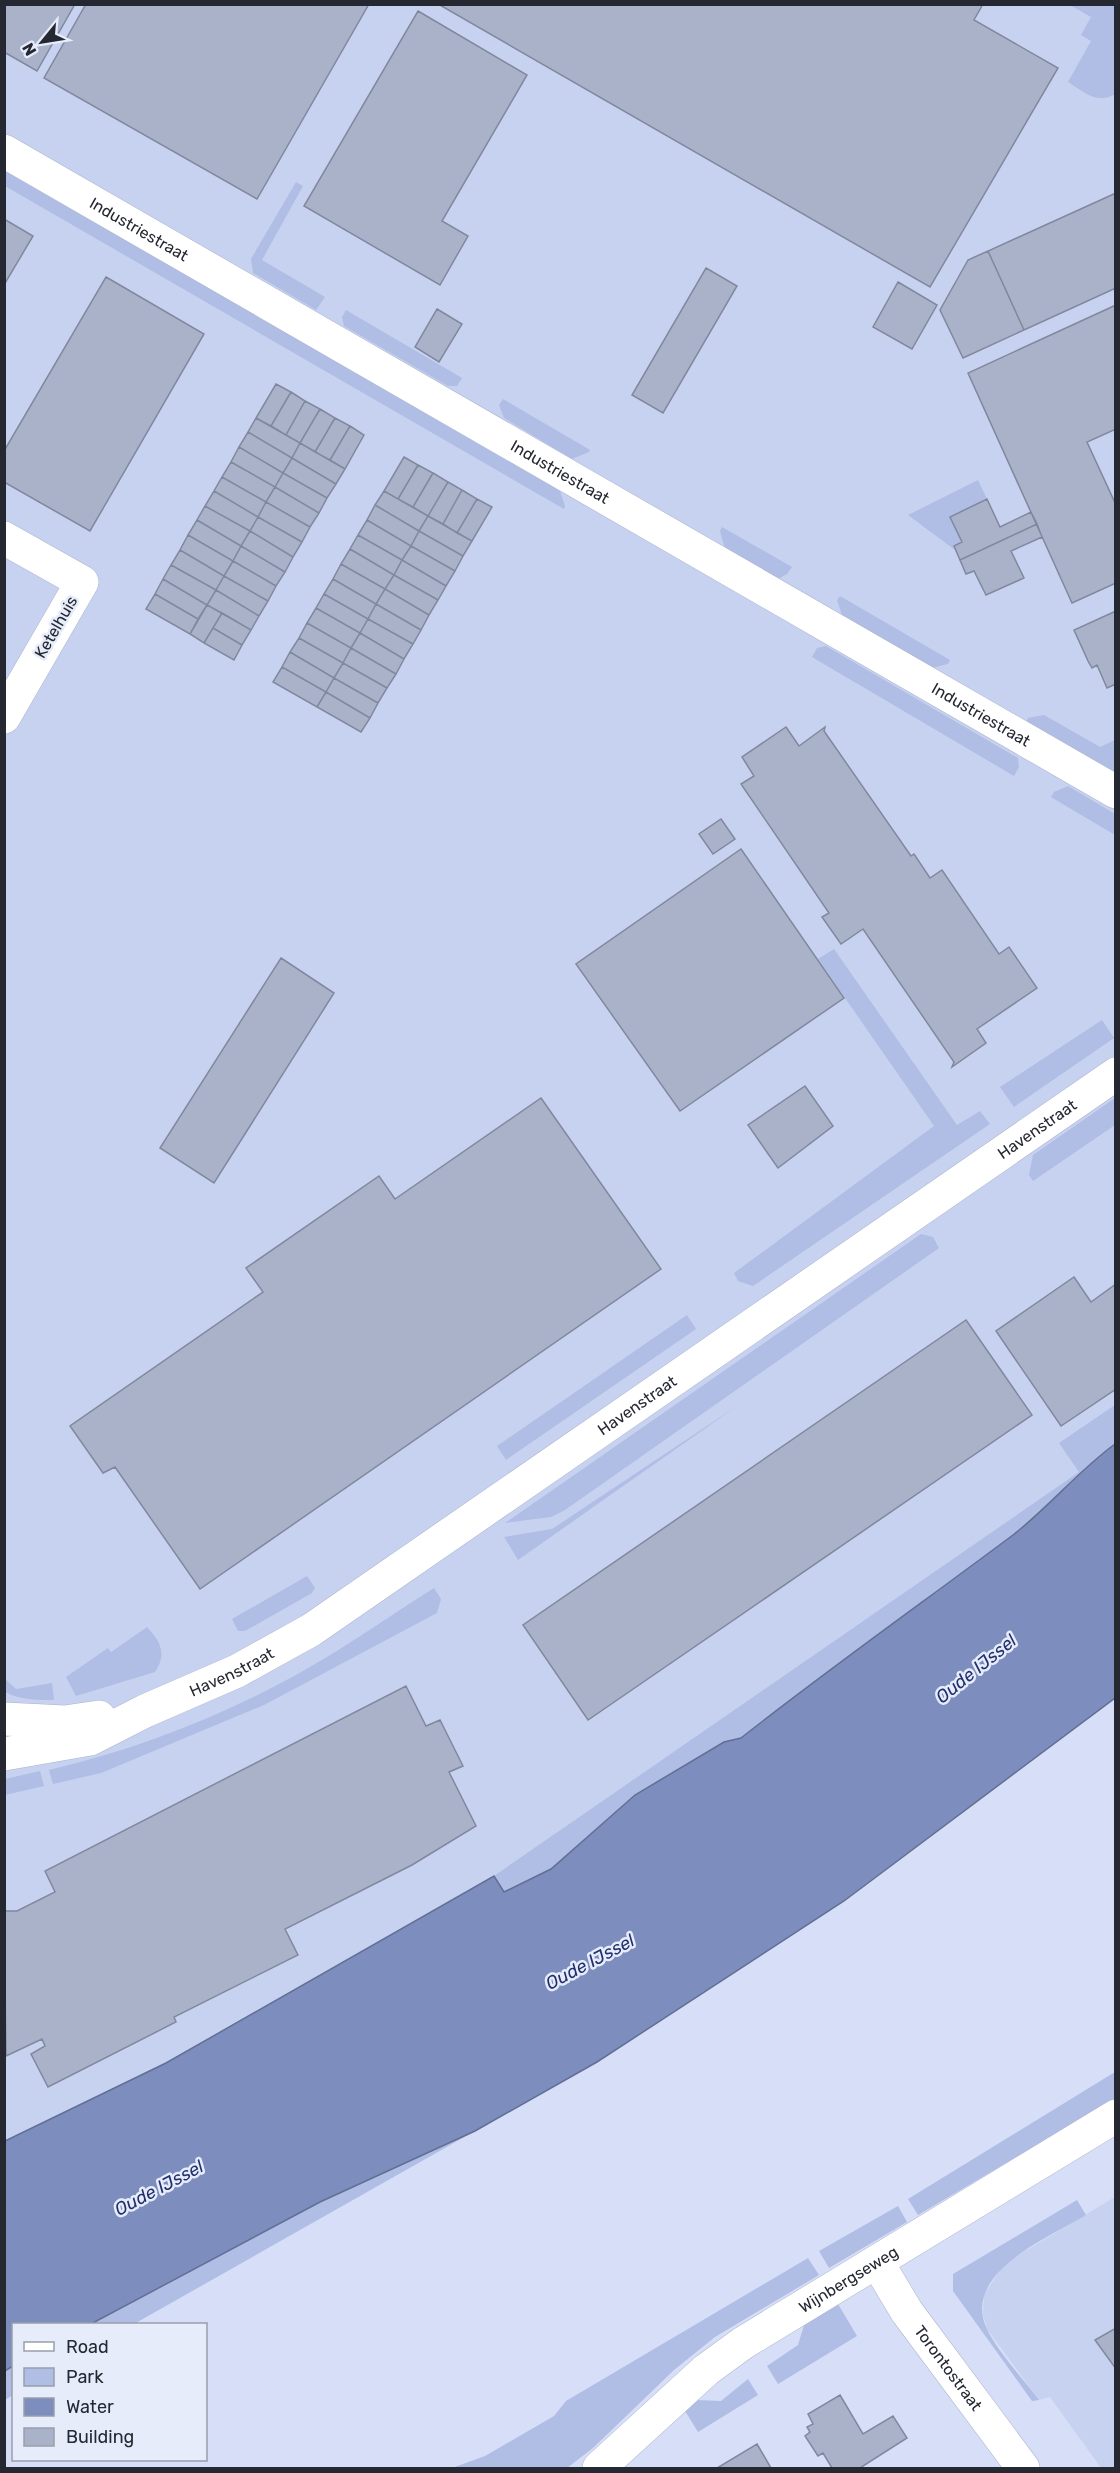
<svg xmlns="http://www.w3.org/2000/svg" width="1120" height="2473" font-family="Rubik,sans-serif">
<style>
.built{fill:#c7d2f1}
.green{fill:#b0bde4}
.water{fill:#7c8dbe;stroke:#626f94;stroke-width:1.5}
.building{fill:#aab2ca;stroke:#80889e;stroke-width:1.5}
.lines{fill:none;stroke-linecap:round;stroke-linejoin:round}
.minor-casing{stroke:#adb5cd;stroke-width:34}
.minor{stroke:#fff;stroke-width:33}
.labels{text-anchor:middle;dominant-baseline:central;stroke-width:5;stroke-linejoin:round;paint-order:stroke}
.street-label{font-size:16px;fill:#252831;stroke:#e7ecfb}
.water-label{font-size:18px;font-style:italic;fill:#212f6c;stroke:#e7ecfb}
</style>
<rect width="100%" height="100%" fill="#d6dff7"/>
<!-- built -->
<path class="built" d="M5 5H1115V1564L5 2270Z
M1115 2197V2468H1101L1050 2397 1039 2400 987 2329 983 2314 984 2294 1005 2263Z"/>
<!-- green -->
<path class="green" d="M1070 5 1115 6V94C1097 105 1084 92 1068 82L1091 41 1081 35 1091 17Z
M5 171 560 491 565 506 564 509 5 186Z
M296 182 303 186 262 260 325 297 316 310 253 273 251 259Z
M346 310 462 378 457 386H448L344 326 342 317Z
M503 399 590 450 589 452 572 459 504 418 499 405Z
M978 480 987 499 955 550 908 515Z
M722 527 792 567 787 574 778 579 725 549 720 531Z
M840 596 950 660 948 664 932 668 842 615 837 600Z
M826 646 1018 758 1019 767 1014 776 812 657 817 648Z
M1044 715 1100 747 1115 740V773L1026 722 1028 718Z
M1068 786 1115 814V835L1051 797 1054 792Z
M834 949 957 1125 980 1111 990 1124 753 1286 738 1281 734 1273 934 1126 818 959Z
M1102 1020 1114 1038 1014 1107 1000 1087Z
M1115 1098V1125L1033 1181 1029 1175 1033 1155Z
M921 1234 933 1237 939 1248 565 1510 551 1517 505 1523Z
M687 1315 696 1329 506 1460 497 1446Z
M1115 1405V1444C1078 1471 1049 1507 1013 1535 922 1603 830 1668 741 1738L724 1742 635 1795 551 1869 504 1892 494 1876 1079 1472 1059 1443Z
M737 1406 518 1560 504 1537 552 1529Z
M307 1576 315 1588 312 1593 245 1631H238L232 1619Z
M434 1588 441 1599 437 1613 264 1705 101 1773 53 1784 49 1770C138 1749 223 1716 303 1671 348 1646 391 1615 434 1588Z
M147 1627C161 1642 167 1654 155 1672L76 1696 66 1677 108 1648 111 1652Z
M4 1678 16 1689 52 1683 54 1700C37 1700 21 1700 5 1692Z
M40 1771 44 1786 5 1795V1779Z
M1115 2072V2099L918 2215 908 2199Z
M475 2131 134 2324H91L320 2202Z
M1077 2200 1086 2215C1050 2237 960 2273 987 2329 997 2351 1024 2380 1039 2400L1032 2401 953 2291V2274Z
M898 2206 907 2222 829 2268 819 2251Z
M808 2258 819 2275 715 2337 674 2370 593 2448 567 2468H452L485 2456 554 2416 566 2401Z
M838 2304 857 2336 778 2384 767 2366 798 2345 805 2322Z
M13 2366V2395L5 2400V2371Z
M748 2379 758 2395 698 2432 685 2411 696 2400 721 2401Z"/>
<!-- water -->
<path class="water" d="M1115 1444V1698L844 1901 597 2062 475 2131 320 2202 91 2324H14L13 2366 5 2371V2141L166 2063 494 1876 504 1892 551 1869 635 1795 724 1742 741 1738C830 1668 922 1603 1013 1535 1049 1507 1078 1471 1115 1444Z"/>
<!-- building -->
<path class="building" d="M4 4H75L37 71 4 52Z
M86 4H369L257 199 44 78Z
M438 4H983L974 20 1058 68 930 287Z
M418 11 527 75 442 221 468 236 440 285 304 206Z
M1116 193V288L1024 330 988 251Z
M4 219 33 236 4 285Z
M988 251 1024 330 963 358 940 310 968 260Z
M706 268 737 286 663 413 632 395Z
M106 277 204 334 90 531 4 482V451Z
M898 282 937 305 912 349 873 327Z
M1116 305V429L1087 442 1116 505V583L1072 603 968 373Z
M437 309 462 324 439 362 415 347Z
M276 384 291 392 271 426 256 418Z
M291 392 305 401 286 435 271 426Z
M305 401 320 409 300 443 286 435Z
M320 409 335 418 315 452 300 443Z
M256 418 300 443 292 458 248 432Z
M335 418 350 426 330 460 315 452Z
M350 426 364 435 345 469 330 460Z
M248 432 292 458 283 473 239 447Z
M300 443 345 469 336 484 292 458Z
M239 447 283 473 275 487 231 462Z
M404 457 418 465 398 499 384 491Z
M292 458 336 484 327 498 283 473Z
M231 462 275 487 266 502 222 477Z
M418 465 433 473 413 507 398 499Z
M283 473 327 498 319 513 275 487Z
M433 473 448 482 428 516 413 507Z
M222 477 266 502 258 517 214 491Z
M448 482 462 490 443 524 428 516Z
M275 487 319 513 310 527 266 502Z
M462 490 477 499 457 533 443 524Z
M214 491 258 517 250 531 205 506Z
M384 491 428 516 419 531 375 505Z
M477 499 492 507 472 541 457 533Z
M987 499 1000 527 1031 512 1037 524 960 560 954 546 962 542 950 517Z
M266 502 310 527 302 542 258 517Z
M375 505 419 531 411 546 367 520Z
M205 506 250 531 241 546 197 520Z
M428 516 472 541 463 556 419 531Z
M258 517 302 542 293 557 250 531Z
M197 520 241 546 233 561 188 535Z
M367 520 411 546 402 560 358 535Z
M1037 524 1042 537 1011 551 1024 578 986 595 974 571 966 574 960 560Z
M250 531 293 557 285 572 241 546Z
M419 531 463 556 455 571 411 546Z
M188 535 233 561 224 576 180 550Z
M358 535 402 560 394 575 350 549Z
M241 546 285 572 276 586 233 561Z
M411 546 455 571 446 586 402 560Z
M350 549 394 575 385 589 341 564Z
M180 550 224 576 216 590 171 565Z
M402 560 446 586 438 600 394 575Z
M233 561 276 586 268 601 224 576Z
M341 564 385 589 376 604 333 579Z
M171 565 216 590 207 605 163 579Z
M394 575 438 600 429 615 385 589Z
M224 576 268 601 259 616 216 590Z
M163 579 207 605 198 619 155 594Z
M333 579 376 604 368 619 324 594Z
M385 589 429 615 421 630 376 604Z
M216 590 259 616 251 630 207 605Z
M155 594 198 619 190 634 146 609Z
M324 594 368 619 360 633 316 608Z
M376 604 421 630 413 644 368 619Z
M207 605 222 613 204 643 190 634Z
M316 608 360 633 351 648 307 623Z
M1116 611V684L1107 688 1097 665 1092 668 1088 661 1074 630Z
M222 613 251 630 242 645 213 628Z
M368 619 413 644 404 659 360 633Z
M307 623 351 648 343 663 299 638Z
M213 628 242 645 234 660 204 643Z
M360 633 404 659 396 674 351 648Z
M299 638 343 663 334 678 290 652Z
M351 648 396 674 387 688 343 663Z
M290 652 334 678 326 692 282 667Z
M343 663 387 688 378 703 334 678Z
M282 667 326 692 317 707 273 682Z
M334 678 378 703 370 718 326 692Z
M326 692 370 718 361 732 317 707Z
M786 727 799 746 825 727 824 731 911 856 914 854 930 878 942 870 999 954 1009 947 1037 988 977 1029 986 1043 952 1067 954 1062 863 929 841 944 822 917 829 913 741 784 754 776 742 757Z
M721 819 735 839 713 854 699 834Z
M741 849 844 998 680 1111 576 964Z
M281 958 334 993 214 1183 160 1148Z
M805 1086 833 1126 778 1168 748 1125Z
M541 1098 661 1269 200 1589 115 1467 103 1473 70 1426 263 1292 246 1268 379 1176 395 1199Z
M1074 1277 1091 1302 1116 1284V1389L1061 1426 996 1331Z
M966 1320 1032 1415 588 1720 523 1625Z
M406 1686 426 1726 440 1720 463 1766 449 1772 476 1826 412 1865 285 1929 298 1955 174 2017 176 2022 48 2087 31 2054 45 2046 42 2039 6 2056 4 1911H17L55 1892 45 1871Z
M1116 2328V2369L1095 2340Z
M840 2395 863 2434 893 2416 907 2438 860 2468H832L823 2453 818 2456 805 2436 810 2432 807 2427 813 2424 808 2414Z
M757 2444 771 2468H717Z"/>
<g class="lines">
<!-- minor casing -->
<g class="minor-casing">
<g id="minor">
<path id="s1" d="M4 151 1116 792"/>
<path d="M4 538 82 582 4 717"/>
<path d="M4 1719 65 1722 99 1717"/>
<path id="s2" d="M4 1754 90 1739 145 1711 237 1671 311 1630 1116 1074"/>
<path id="s3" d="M877 2262 907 2312 1023 2468"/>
<path id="s4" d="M599 2468 706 2370 743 2343 1116 2116"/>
</g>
</g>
<!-- minor -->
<use href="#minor" class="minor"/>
</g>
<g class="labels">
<!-- street labels -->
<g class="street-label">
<text stroke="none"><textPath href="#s1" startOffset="156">Industriestraat</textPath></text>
<text stroke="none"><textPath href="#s1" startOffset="642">Industriestraat</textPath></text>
<text transform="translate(56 627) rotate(-60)">Ketelhuis</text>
<text stroke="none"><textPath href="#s1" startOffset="1128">Industriestraat</textPath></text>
<text stroke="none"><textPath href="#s2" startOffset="1216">Havenstraat</textPath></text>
<text stroke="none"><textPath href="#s2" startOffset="730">Havenstraat</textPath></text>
<text stroke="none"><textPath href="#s2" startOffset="244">Havenstraat</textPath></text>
<text stroke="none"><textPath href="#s4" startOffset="314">Wijnbergseweg</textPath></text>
<text stroke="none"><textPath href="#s3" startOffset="128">Torontostraat</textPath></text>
</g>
<!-- water labels -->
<g class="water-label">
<text transform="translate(976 1669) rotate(-39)">Oude IJssel</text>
<text transform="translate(590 1962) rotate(-28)">Oude IJssel</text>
<text transform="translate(159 2188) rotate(-28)">Oude IJssel</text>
</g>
</g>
<!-- border -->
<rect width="1120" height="2473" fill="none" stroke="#252831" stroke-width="12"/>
<!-- legend -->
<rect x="12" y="2323" width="195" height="138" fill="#e7ecfb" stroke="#999eaa" stroke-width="1.5"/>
<rect x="24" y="2342" width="30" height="9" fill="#ffffff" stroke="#999eaa" stroke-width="1.5"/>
<text x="66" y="2353" font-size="18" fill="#252831">Road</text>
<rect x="24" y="2368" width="30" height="18" fill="#b0bde4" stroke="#999eaa" stroke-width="1.5"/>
<text x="66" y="2383" font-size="18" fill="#252831">Park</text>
<rect x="24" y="2398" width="30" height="18" fill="#7c8dbe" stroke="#999eaa" stroke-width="1.5"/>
<text x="66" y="2413" font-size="18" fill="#252831">Water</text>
<rect x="24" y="2428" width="30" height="18" fill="#aab2ca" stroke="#999eaa" stroke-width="1.5"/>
<text x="66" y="2443" font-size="18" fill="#252831">Building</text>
<!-- north arrow -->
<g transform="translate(42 42) rotate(240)" stroke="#e7ecfb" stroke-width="4.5" paint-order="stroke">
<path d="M0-4.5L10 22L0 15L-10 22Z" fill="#252831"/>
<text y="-9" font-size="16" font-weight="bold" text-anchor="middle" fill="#252831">N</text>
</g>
</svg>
